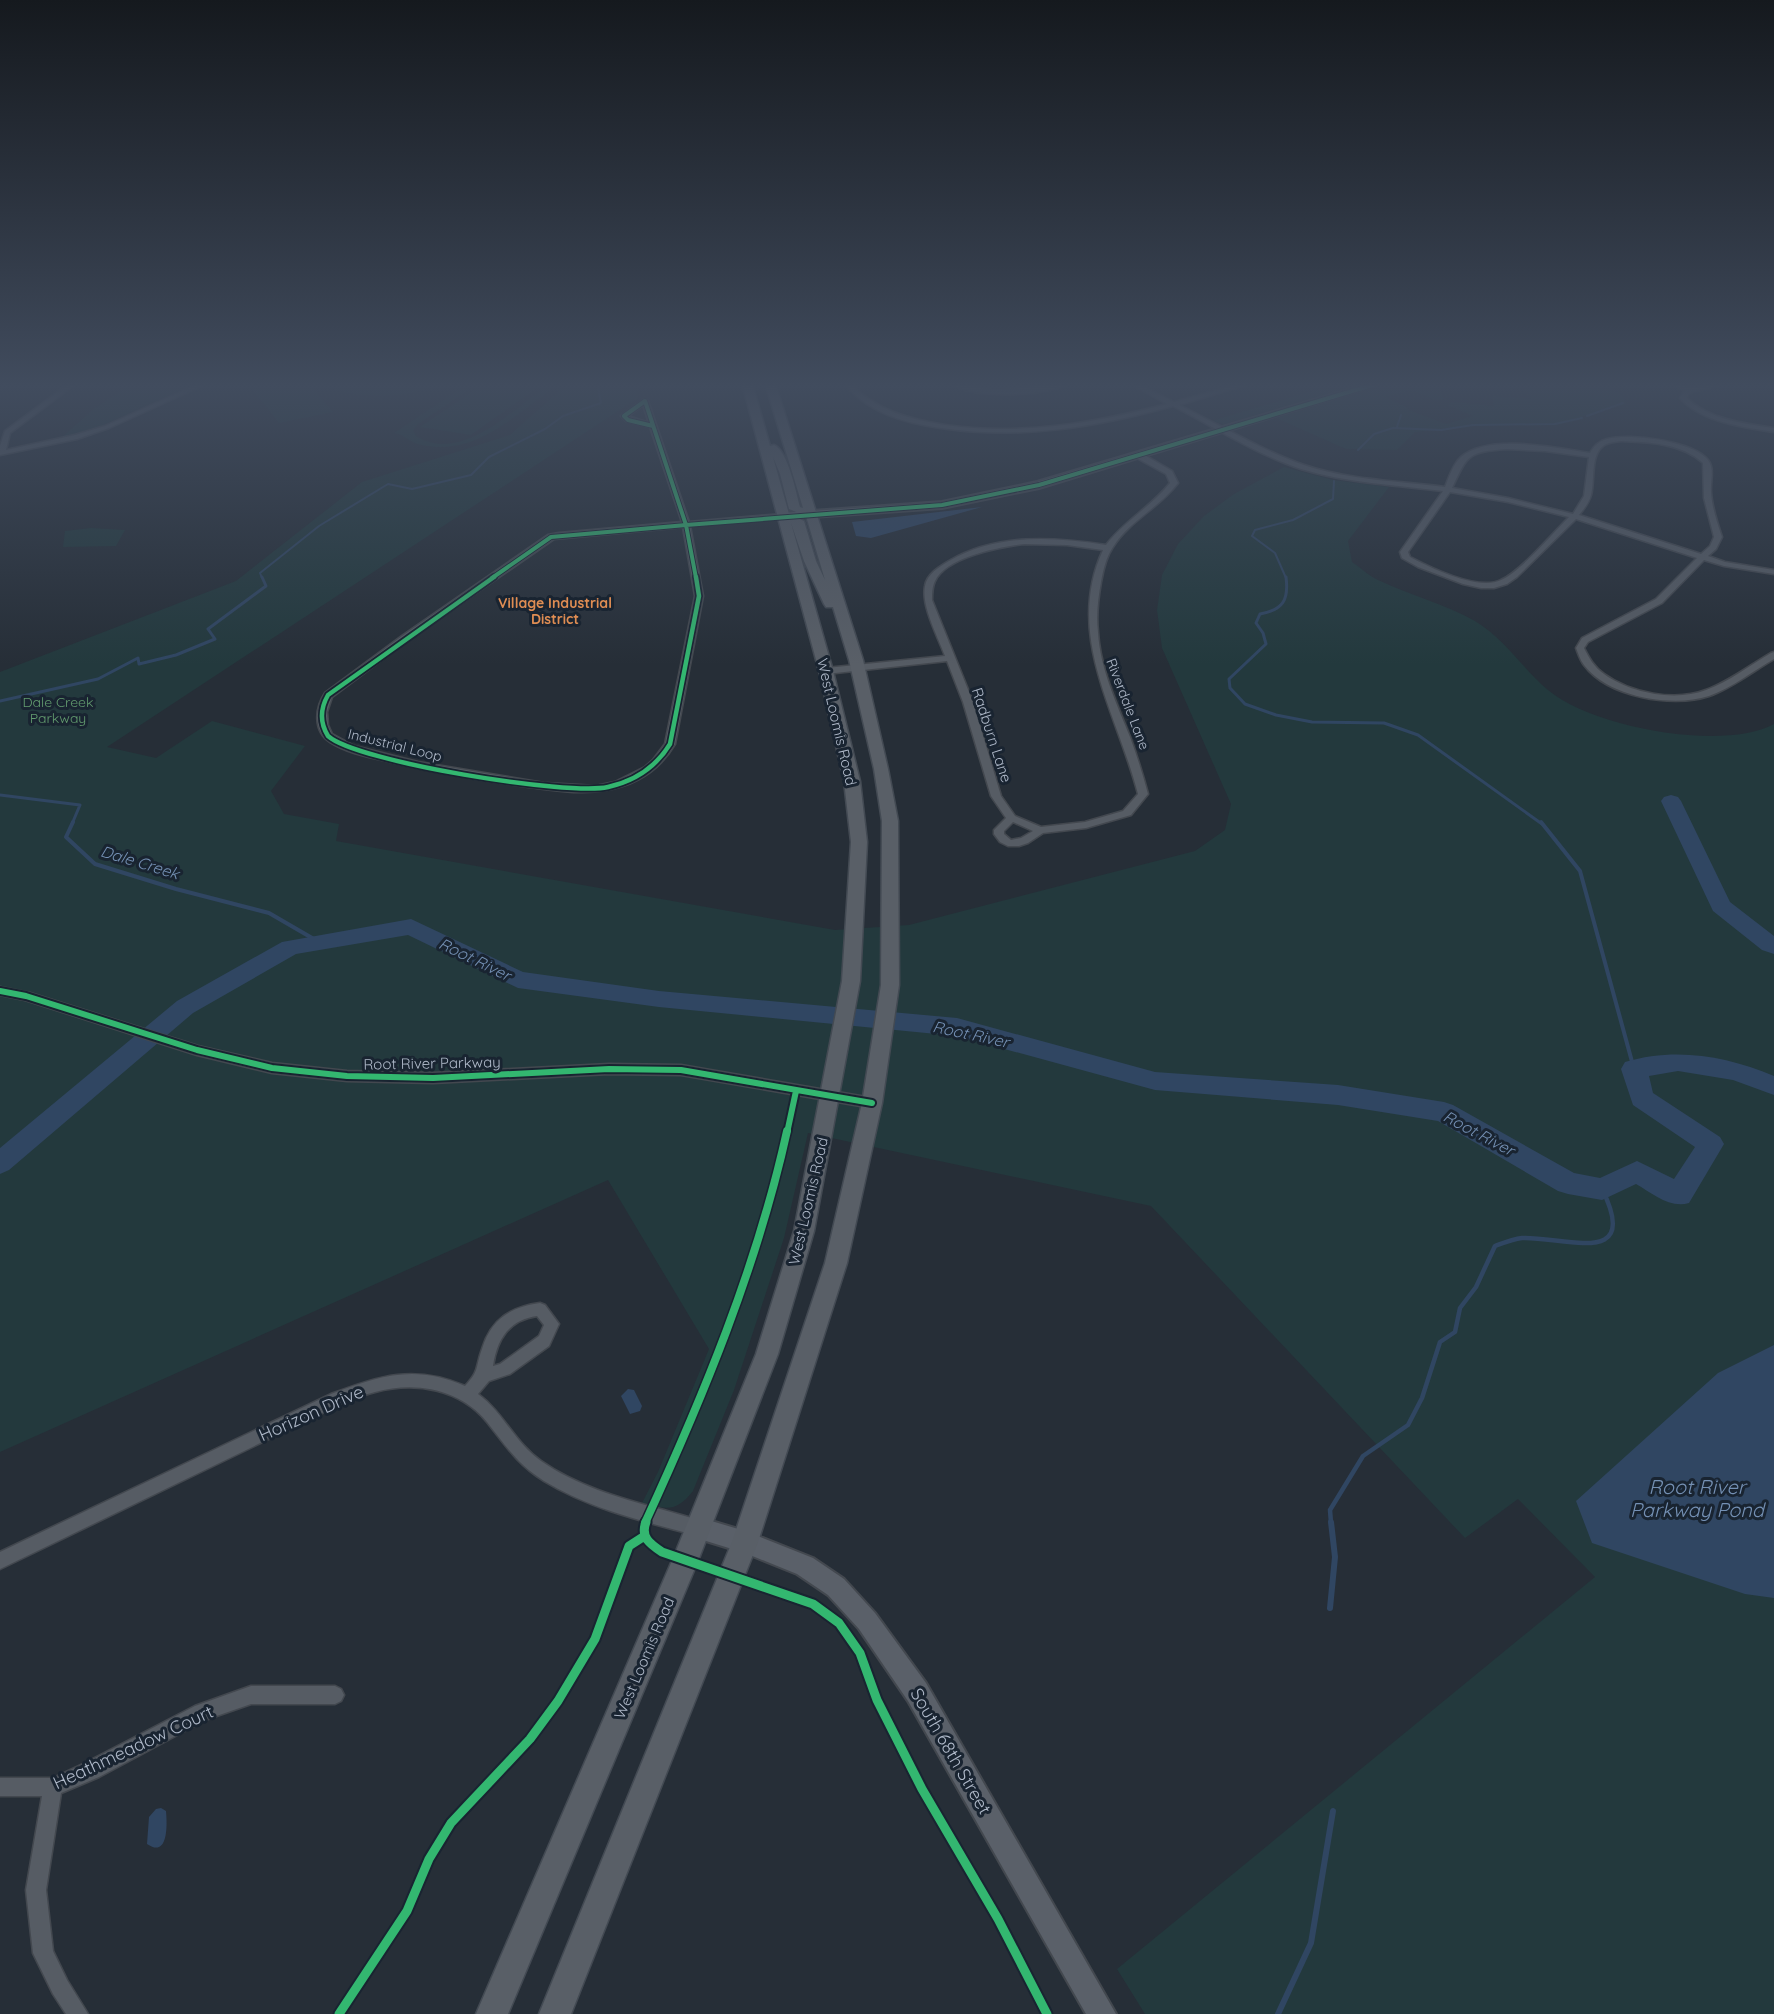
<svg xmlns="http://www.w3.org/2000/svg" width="1774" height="2014" font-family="Quicksand,sans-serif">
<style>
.green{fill:#23393d}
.water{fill:#304662}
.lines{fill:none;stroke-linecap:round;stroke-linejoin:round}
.stream-far4{stroke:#304662;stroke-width:2}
.stream-far3{stroke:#304662;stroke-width:3}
.stream-far2{stroke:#304662;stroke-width:4}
.stream-far1{stroke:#304662;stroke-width:4.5}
.stream{stroke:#304662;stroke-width:6}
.river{fill:#304662;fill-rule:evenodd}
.street-casing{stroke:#43484f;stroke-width:3}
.secondary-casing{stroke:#43484f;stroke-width:4}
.primary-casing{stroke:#434a53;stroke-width:3}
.street{fill:#565c64;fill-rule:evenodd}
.secondary{fill:#5a6069;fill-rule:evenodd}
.primary{fill:#595f67;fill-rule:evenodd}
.cycleway-far4-casing{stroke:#192431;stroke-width:6}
.cycleway-far3-casing{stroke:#192431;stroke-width:8}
.cycleway-far2-casing{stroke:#192431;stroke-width:10}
.cycleway-far1-casing{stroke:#192431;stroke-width:11}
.cycleway-casing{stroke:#192431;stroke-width:13}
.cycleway-far4{stroke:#33b770;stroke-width:4}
.cycleway-far3{stroke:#33b770;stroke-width:4.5}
.cycleway-far2{stroke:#33b770;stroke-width:6}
.cycleway-far1{stroke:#33b770;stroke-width:8}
.cycleway{stroke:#33b770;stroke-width:9}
.labels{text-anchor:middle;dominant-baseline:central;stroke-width:6;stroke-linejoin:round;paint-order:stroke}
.far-neighbourhood-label{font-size:14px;font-weight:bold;fill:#df8d53;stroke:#192431}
.far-park-label{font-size:14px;fill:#639c6f;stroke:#192431}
.far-street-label{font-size:14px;fill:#afb9c9;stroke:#192431}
.street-label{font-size:15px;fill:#afb9c9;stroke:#192431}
.water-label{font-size:16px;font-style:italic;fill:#7490b4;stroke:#192431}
.near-street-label{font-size:18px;fill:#afb9c9;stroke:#192431}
.near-water-label{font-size:20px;font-style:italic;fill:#7490b4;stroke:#192431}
</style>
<rect width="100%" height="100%" fill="#262e37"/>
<!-- green -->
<path class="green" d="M116 383H196L103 425 60 439 95 408 121 391Z
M247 383H308L333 412 279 423Z
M324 383H442C432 386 422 391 411 393 389 398 342 398 324 383Z
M469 383H479L418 424 413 431 416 436C458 463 507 415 539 392L542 388V383H552V385L547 393C509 420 473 456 422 445 409 443 406 435 394 433Z
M485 383 537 388 471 435 420 427Z
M560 383H636L638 398 107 747 156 758 212 721 305 746 271 791 284 814 339 824 336 841 835 930 909 925 1195 851 1225 830 1231 804 1162 648 1157 610 1162 575 1178 544 1204 516 1234 494 1284 467 1333 480 1389 487 1348 541 1352 562C1361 568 1369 576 1378 580 1409 595 1445 604 1475 621 1505 639 1522 668 1548 690 1592 727 1722 752 1774 724V2014H1145L1117 1969 1595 1577 1518 1499 1465 1538 1151 1206 808 1133 784 1238 734 1390 693 1491C676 1513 666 1509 642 1503L658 1472 709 1349 608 1180 0 1452V672L236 581 362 482 510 435 559 391Z
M1339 383H1364L1224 424 1212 421Z
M1393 383H1482L1495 388 1440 383 1443 399 1437 401 1411 390 1386 397 1408 408 1406 409 1446 424 1473 416 1447 405 1453 402 1494 406 1492 396 1531 399 1525 383H1601L1622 395 1626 404 1561 423 1473 425 1415 432 1397 450 1346 449 1276 418Z
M91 528 125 530 116 546 63 547 65 531Z"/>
<!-- water -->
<path class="water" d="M982 507 871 538 856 536 852 522Z
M1774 1345V1598L1745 1594 1592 1543 1576 1501 1718 1373Z
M628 1389 634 1390 642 1406 640 1411 630 1414 621 1396Z
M161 1808 166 1811C167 1823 169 1859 147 1844L149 1817 156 1809Z"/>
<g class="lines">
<!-- stream-far4 -->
<path class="stream-far4" d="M1587 416 1623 403
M1397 427 1401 415
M1358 450 1374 434 1393 428 1441 430 1473 425 1555 424 1582 418
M262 578 260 573 319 526 388 484 412 489 471 475 489 457 545 429 563 416 601 403 597 383
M1286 578 1275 553 1252 536 1255 530 1293 520 1333 499 1334 481"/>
<!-- stream-far3 -->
<path class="stream-far3" d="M1286 577C1289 600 1283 610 1260 614L1256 623 1263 633 1266 644 1229 679 1230 688 1245 704 1276 715 1312 722 1384 723 1418 735 1542 824
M0 701 98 679 138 658 139 664 176 655 215 639 208 629 266 586 262 577
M0 795 80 805 72 824"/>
<!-- stream-far2 -->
<path class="stream-far2" d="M73 822 66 837 95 864 176 889 269 913 319 942
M1541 822 1580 871 1634 1069"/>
<!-- stream-far1 -->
<path class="stream-far1" d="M1331 1523 1330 1510 1363 1456 1408 1425 1422 1398 1440 1342 1455 1332 1460 1308 1476 1287 1495 1246C1503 1243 1513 1239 1522 1238 1563 1236 1642 1269 1602 1189"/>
<!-- stream -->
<path class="stream" d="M1330 1608 1335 1557 1331 1522
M1278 2014 1311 1943 1333 1811"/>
<!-- river -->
<path class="river" d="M1671 795 1678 797 1681 801 1730 902 1774 936V954L1762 950 1713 911 1661 801 1664 797Z
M411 919 523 972 659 991 957 1018 1155 1072 1338 1085 1444 1102 1453 1105 1574 1173 1600 1178 1637 1161 1674 1179 1695 1147 1633 1105 1621 1069 1625 1062C1676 1047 1726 1056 1774 1076V1095L1733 1080 1678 1071 1649 1076 1653 1093 1720 1137 1724 1144 1689 1203C1670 1209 1652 1193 1636 1184L1602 1200 1568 1194 1558 1191 1438 1121 1338 1105 1155 1090 957 1036 659 1007 518 988 408 935 296 954 193 1013 9 1170 0 1174V1148L177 1001 282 942Z"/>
<!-- street casing -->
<g class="street-casing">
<path id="street" d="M70 383H77L10 433 6 450 75 435 105 426 200 383H208L109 428 77 439 0 455V446L5 431Z
M844 383H850C875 410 909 419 945 425 1021 436 1094 423 1167 404L1129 383H1136L1174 402 1243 383H1252L1179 405C1220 425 1261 450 1304 465 1348 480 1399 481 1445 487 1449 477 1453 464 1461 457 1489 433 1557 448 1590 453 1594 446 1599 441 1607 439 1630 433 1693 441 1708 460 1715 469 1710 482 1711 492 1712 508 1717 522 1722 537L1716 549 1708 556 1725 562 1774 570V574L1724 566 1704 560 1662 603 1588 642 1584 648C1589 658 1594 667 1604 674 1630 693 1675 702 1706 690 1729 682 1750 665 1771 653L1774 652V659C1753 671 1732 688 1709 696 1672 708 1608 697 1584 665 1580 660 1578 653 1576 648L1582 638 1656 599 1697 558 1576 519 1517 577 1507 584 1494 588H1481L1463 584 1418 567 1402 558 1400 552 1443 491C1396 485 1347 483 1301 469 1258 455 1214 427 1173 406 1096 427 1021 440 941 428 905 423 868 413 844 383ZM1621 441C1648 442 1682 443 1703 463L1704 498 1714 537 1710 546 1701 554 1579 515C1584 509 1589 503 1591 495 1595 481 1590 456 1603 446 1608 442 1615 442 1621 441ZM1507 449 1545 451 1589 457 1584 496 1573 514 1508 498 1452 488C1468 454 1468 452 1507 449ZM1450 492 1508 502 1569 517C1553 533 1520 572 1501 580 1478 591 1431 568 1410 557L1408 552Z
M949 383C964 382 979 390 995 390 1021 391 1047 381 1070 383 1044 397 974 399 949 383Z
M1668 383C1677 382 1683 387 1692 388 1702 389 1715 383 1726 383L1689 393 1687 398C1708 419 1745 424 1774 428V432C1743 427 1701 422 1680 398L1685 390Z
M643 400 648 401 689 522 783 514 787 516 783 518 690 526 703 596 675 744C659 771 636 785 606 790 581 795 554 790 529 787 484 781 439 773 395 763 374 758 348 754 330 742 313 731 315 708 325 693L402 636 548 535 559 533 682 522 650 427 626 421 621 416ZM643 405 649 423 628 416ZM683 527 695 596 665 744 653 760 645 767 615 782 596 786 544 783 418 762 354 746 332 734 328 725 327 712 332 697 408 640 554 539Z
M1135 453H1141L1172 471 1178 483C1159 508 1129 521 1113 547 1106 557 1103 571 1101 582 1098 599 1096 615 1098 632 1100 669 1117 704 1130 737 1137 756 1143 775 1148 794L1131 815 1086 828 1043 833 1028 843 1019 846H1008L1000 842 994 834V830L1006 818 991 796 963 702 947 661 826 674 821 671 826 668 945 656C938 637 921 606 925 586 927 574 939 567 949 561 997 533 1054 537 1106 545 1124 521 1151 507 1170 483L1166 474 1135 457ZM1024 544 1067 545 1103 550C1064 635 1117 712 1138 794L1123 811 1085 822 1041 827 1015 816 1001 796 973 702 932 600C932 594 932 587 935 581 946 557 1000 547 1024 544ZM1013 822 1033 831 1021 838 1011 840 1004 834V831Z
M0 987 30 993 198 1046 272 1063 347 1071 433 1073 609 1064 681 1065 872 1098 877 1100 878 1103 877 1106 872 1108 681 1075 609 1074 433 1083 347 1081 272 1073 197 1055 25 1000 0 995Z
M540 1303 545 1305 559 1324 549 1346 510 1374 489 1381 478 1394C503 1412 515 1443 541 1461 575 1485 619 1498 660 1509 674 1513 690 1517 704 1522L706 1528 704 1534 698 1536C646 1522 590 1509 544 1481 517 1464 506 1446 487 1422 460 1389 416 1381 375 1392 363 1395 352 1400 341 1404L0 1569V1552L331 1394C380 1376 414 1364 465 1386 480 1370 475 1368 482 1349 491 1319 511 1307 540 1303ZM537 1316 544 1325 539 1336 500 1364 493 1366C497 1339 509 1320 537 1316Z
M251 1686H335L341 1689 344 1695 341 1701 335 1704H251L205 1720 99 1777 61 1793 46 1890 53 1951 67 1980 88 2014H66L53 1994 33 1953 26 1890 42 1796H0V1778H53L85 1763 195 1706Z"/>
</g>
<!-- secondary casing -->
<g class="secondary-casing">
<path id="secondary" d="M1371 383H1383L1039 488 942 508 783 519 778 516 783 513 942 502 1037 482Z
M698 1517 745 1531 813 1558 844 1579 875 1613 926 1683 1116 2014H1086L908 1701 859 1629 828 1595 797 1574 745 1553 690 1536 687 1528 690 1520Z"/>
</g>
<!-- primary casing -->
<g class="primary-casing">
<path id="primary" d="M742 383H752L770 446 774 445C788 451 796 492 800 507L803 508 765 383H775L863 660 888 769 898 821 899 985 882 1103 847 1263 758 1542 571 2014H539L732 1542 825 1263 862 1103 881 985 882 821 874 769 849 660 833 607H826L824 604 804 561 791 523 833 671 860 781 867 842 860 981 814 1231 778 1354 698 1561 508 2014H476L674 1556 756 1354 794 1231 842 981 851 842 844 781 819 671ZM773 457 780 474 789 509 806 516 825 580 816 561 804 521 789 514Z"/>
</g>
<!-- street -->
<use href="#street" class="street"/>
<!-- secondary -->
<use href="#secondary" class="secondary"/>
<!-- primary -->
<use href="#primary" class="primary"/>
<!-- cycleway-far4 casing -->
<g class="cycleway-far4-casing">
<path id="cycleway-far4" d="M653 426 628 420 624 416 645 401 686 525
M686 525 696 578
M686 525 942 505 1039 485 1379 383
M492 578 551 537 686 525"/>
</g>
<!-- cycleway-far3 casing -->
<g class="cycleway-far3-casing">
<path id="cycleway-far3" d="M494 577 328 695C320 709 320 723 328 736 357 762 568 796 608 787 635 781 656 767 670 744L699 596 696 577"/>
</g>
<!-- cycleway-far2 casing -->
<g class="cycleway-far2-casing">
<path id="cycleway-far2" d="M0 991 26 996 197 1050 272 1068 347 1076 433 1078 609 1069 681 1070 872 1103
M787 1133 796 1091"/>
</g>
<!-- cycleway-far1 casing -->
<g class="cycleway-far1-casing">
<path id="cycleway-far1" d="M645 1523C703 1397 757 1267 787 1131"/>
</g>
<!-- cycleway casing -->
<g class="cycleway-casing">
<path id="cycleway" d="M646 1522C640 1537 650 1544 662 1552L813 1604 839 1623 860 1653 877 1700 922 1789 998 1919 1047 2014
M339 2014 407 1911 429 1859 451 1823 530 1739 558 1701 595 1639 629 1546 643 1537"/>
</g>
<!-- cycleway-far4 -->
<use href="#cycleway-far4" class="cycleway-far4"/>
<!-- cycleway-far3 -->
<use href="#cycleway-far3" class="cycleway-far3"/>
<!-- cycleway-far2 -->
<use href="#cycleway-far2" class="cycleway-far2"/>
<!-- cycleway-far1 -->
<use href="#cycleway-far1" class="cycleway-far1"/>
<!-- cycleway -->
<use href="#cycleway" class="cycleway"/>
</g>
<!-- sky -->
<linearGradient id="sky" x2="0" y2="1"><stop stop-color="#15191e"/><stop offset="0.58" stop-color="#414c5e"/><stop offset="1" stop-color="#414c5e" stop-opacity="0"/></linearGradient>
<rect width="1774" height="665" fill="url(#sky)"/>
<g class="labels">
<!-- far-neighbourhood labels -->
<g class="far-neighbourhood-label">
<text x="555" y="603">Village Industrial<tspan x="555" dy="16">District</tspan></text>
</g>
<!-- far-park labels -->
<g class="far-park-label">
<text x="58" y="702">Dale Creek<tspan x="58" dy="16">Parkway</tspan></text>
</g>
<!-- far-street labels -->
<g class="far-street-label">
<text transform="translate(1128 704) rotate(69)">Riverdale Lane</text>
<text transform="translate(395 745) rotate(14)">Industrial Loop</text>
</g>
<!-- street labels -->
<g class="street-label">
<text transform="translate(837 722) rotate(77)">West Loomis Road</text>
<text transform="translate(992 735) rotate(72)">Radburn Lane</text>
<text transform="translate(432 1063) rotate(-1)">Root River Parkway</text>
<text transform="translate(808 1201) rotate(-77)">West Loomis Road</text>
<text transform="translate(644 1658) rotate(-67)">West Loomis Road</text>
</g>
<!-- water labels -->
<g class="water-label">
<text transform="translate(140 862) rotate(17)">Dale Creek</text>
<text transform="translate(475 959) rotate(26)">Root River</text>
<text transform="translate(971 1034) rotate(12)">Root River</text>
<text transform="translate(1479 1133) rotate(28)">Root River</text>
</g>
<!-- near-street labels -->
<g class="near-street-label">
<text transform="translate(311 1413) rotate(-24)">Horizon Drive</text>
<text transform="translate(133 1747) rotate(-25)">Heathmeadow Court</text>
<text transform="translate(951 1751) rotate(60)">South 68th Street</text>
</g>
<!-- near-water labels -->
<g class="near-water-label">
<text x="1697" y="1486">Root River<tspan x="1697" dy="23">Parkway Pond</tspan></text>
</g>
</g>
</svg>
